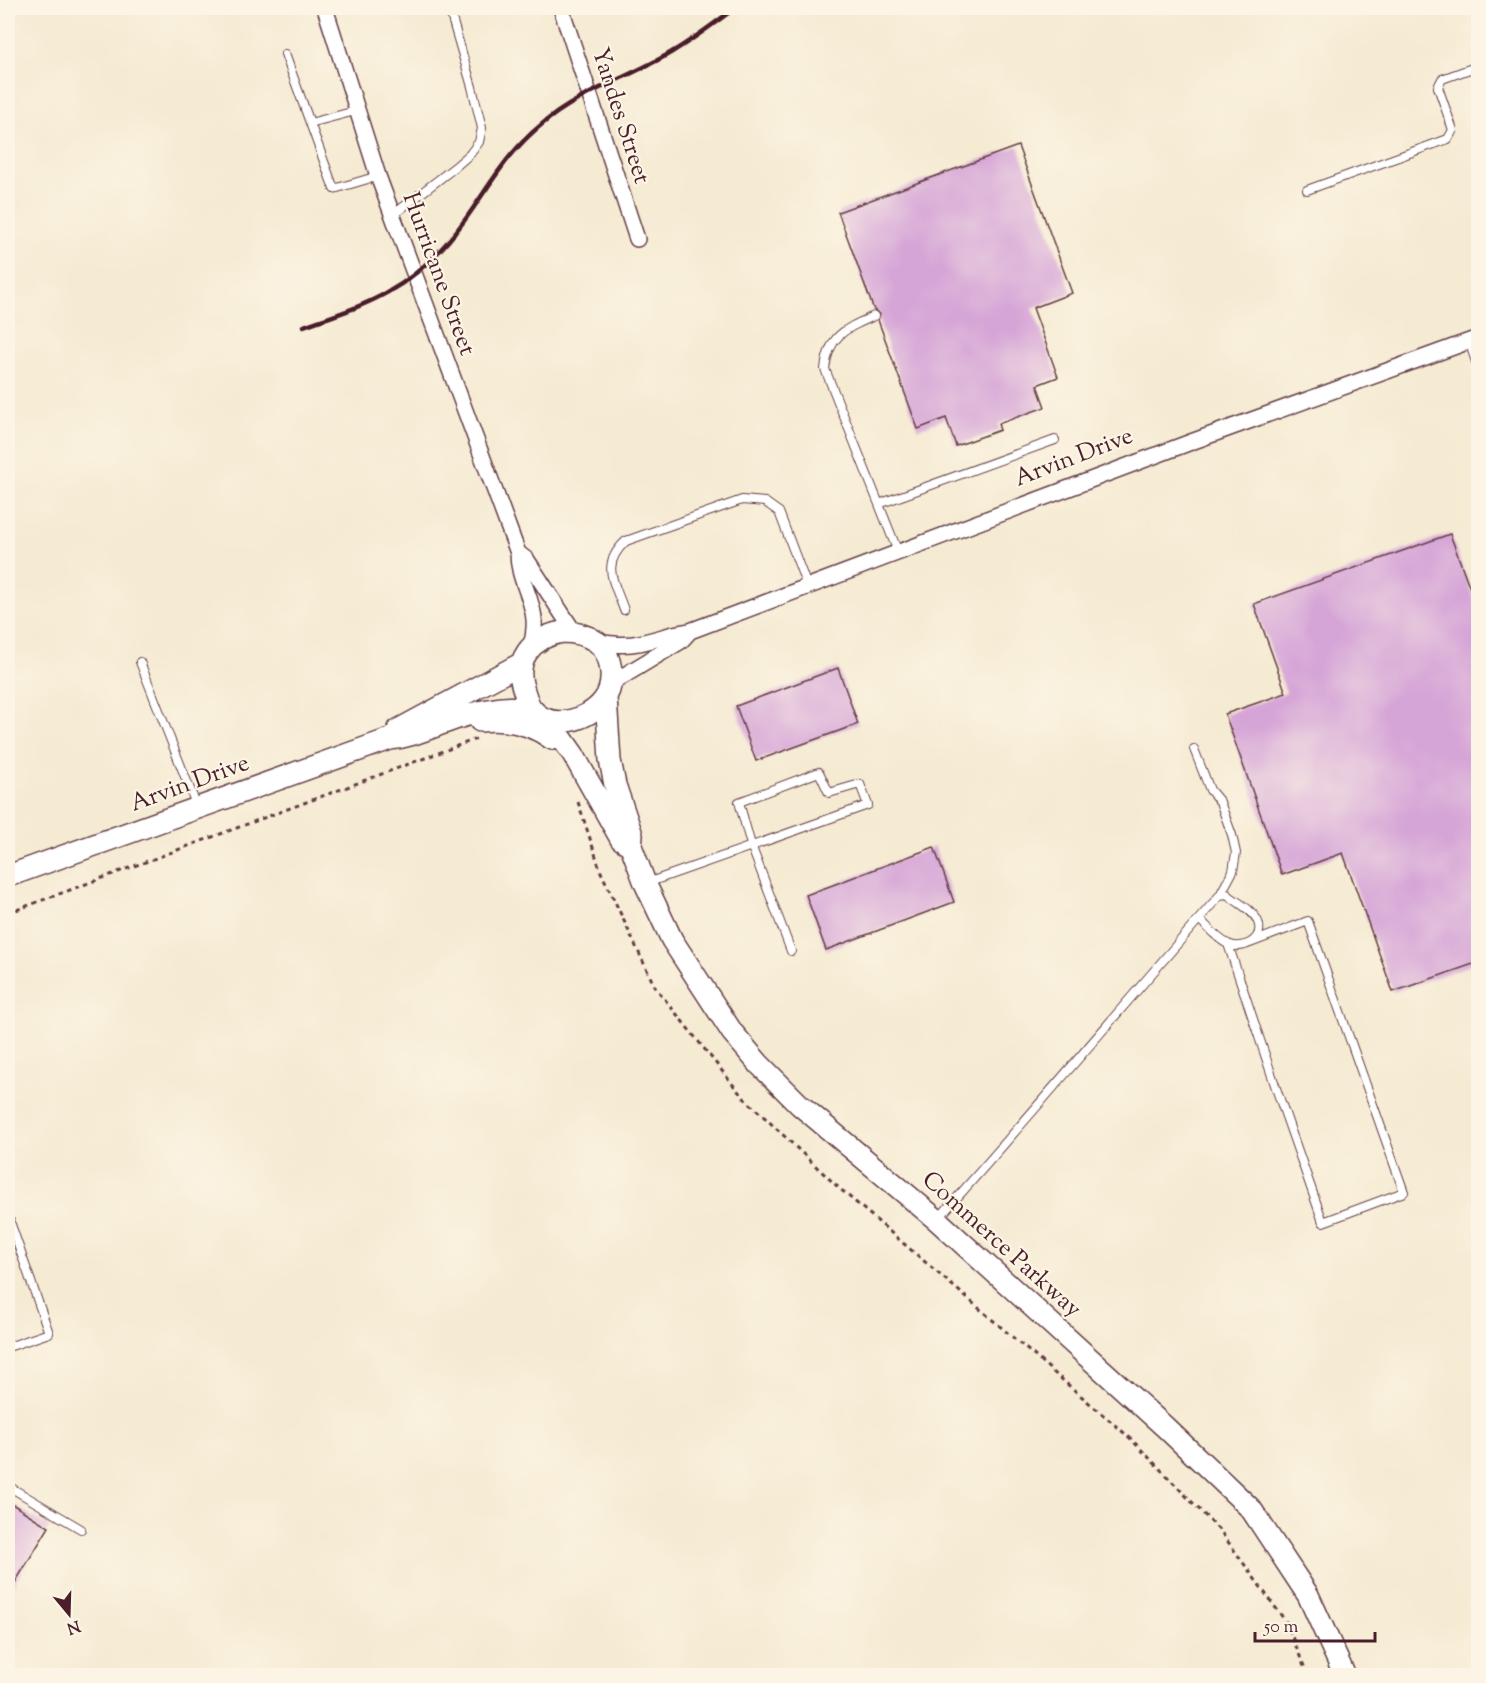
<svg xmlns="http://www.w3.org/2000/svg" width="1486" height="1683" font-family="'Sorts Mill Goudy',serif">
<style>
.building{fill:#d6a5d7}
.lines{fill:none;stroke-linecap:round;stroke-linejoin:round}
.lane-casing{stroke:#643d44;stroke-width:10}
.street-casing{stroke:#643d44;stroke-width:18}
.secondary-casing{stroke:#643d44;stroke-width:24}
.path{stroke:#643d44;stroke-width:3;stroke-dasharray:4.5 4.5;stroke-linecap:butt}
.lane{stroke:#fff;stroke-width:8}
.street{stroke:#fff;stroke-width:15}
.secondary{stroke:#fff;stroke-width:21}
.rail{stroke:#4a1f2b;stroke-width:4.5}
.labels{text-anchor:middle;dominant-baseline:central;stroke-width:4.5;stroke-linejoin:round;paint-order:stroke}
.street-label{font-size:24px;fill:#4a1f2b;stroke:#fcf5e5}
</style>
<rect width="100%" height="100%" fill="#fcf5e5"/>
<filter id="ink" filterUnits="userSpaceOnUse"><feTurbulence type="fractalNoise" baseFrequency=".0167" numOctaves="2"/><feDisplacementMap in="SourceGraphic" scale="12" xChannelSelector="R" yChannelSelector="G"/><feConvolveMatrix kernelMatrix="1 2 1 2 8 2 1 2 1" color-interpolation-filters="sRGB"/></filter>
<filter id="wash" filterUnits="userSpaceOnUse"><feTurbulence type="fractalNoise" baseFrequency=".008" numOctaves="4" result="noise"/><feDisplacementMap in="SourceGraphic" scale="24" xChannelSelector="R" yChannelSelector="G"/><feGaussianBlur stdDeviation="1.35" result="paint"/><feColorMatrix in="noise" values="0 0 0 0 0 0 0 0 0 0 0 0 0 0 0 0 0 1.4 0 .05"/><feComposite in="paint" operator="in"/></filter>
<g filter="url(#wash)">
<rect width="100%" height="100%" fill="#f5ead2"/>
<g id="blocks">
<!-- building -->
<path class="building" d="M1018 146 1072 293 1033 308 1058 377 1037 385 1045 407 998 424 1000 430 956 446 946 418 918 429 878 320 880 314 874 310 838 212Z
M1450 534 1479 613V962L1393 992 1343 853 1282 875 1225 714 1286 693 1254 604Z
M838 668 858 724 756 761 736 706Z
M934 847 954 902 826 950 806 895Z
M12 1504 49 1527 8 1594V1511Z"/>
</g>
</g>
<g filter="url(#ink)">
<use href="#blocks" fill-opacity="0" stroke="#643d44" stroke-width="1.5"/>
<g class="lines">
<!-- lane casing -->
<g class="lane-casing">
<path id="lane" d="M285 54 334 189 378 176
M310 123 359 110
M1307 190 1448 139 1453 130 1438 87 1442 79 1478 66
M393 215 455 167 470 154 479 142 482 128 472 87 449 8
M874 316C845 329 829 335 825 369L898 552
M1469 341 1478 368
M879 504 1055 440
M624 610C614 581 600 565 626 541L742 500 765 502 779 512 807 586
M140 662 197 807
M1194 749 1210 790 1220 802 1232 835 1236 853 1233 871 1220 895
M647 883 868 805 860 784 829 793 819 772 739 802 751 845 791 951
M1228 944 1277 1091 1323 1222 1404 1192 1308 921 1250 943
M8 1216 49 1333 8 1347
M938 1219C1034 1112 1126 1002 1220 895L1227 894C1236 902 1254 910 1258 922 1265 940 1242 951 1228 944 1217 939 1208 927 1199 919
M8 1486 81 1529"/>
</g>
<!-- street casing -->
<g class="street-casing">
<path id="street" d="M325 8 378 176 518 553C518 588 543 606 531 646
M561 8 637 239
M518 553 527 560 574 632
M596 642C611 644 624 646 639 643 656 640 672 633 690 631L1191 442 1478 338
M610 684 681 641 690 631"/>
</g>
<!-- secondary casing -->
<g class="secondary-casing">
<path id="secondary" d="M562 632C574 632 587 635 597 642 613 655 616 685 603 701 588 721 549 732 531 708 528 704 526 697 524 691 513 660 531 638 562 632Z
M606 697 610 760 615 785 632 835 631 846 645 883 672 940 732 1032 759 1064 800 1105 937 1220 1165 1427 1251 1509 1308 1595 1345 1676
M549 720 573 754 621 839 627 843
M480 721C507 718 531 723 552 739
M398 730 522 663
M8 876 390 739C409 737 425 730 444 723 473 712 499 705 531 708"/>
</g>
<!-- path -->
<path class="path" d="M578 802 601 872 655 987 742 1096 839 1188 1130 1438 1221 1532 1286 1622 1308 1676
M8 913 476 739"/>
<!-- lane -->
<use href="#lane" class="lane"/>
<!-- street -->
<use href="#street" class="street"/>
<!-- secondary -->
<use href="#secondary" class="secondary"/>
<!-- rail -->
<path class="rail" d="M304 326C332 316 362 307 388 292 419 275 447 245 467 217 492 182 507 153 541 125 579 92 629 78 672 52 694 39 715 23 735 8"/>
</g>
</g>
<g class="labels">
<!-- street labels -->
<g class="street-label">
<text transform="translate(620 116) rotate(72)">Yandes Street</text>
<text transform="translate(438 274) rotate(70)">Hurricane Street</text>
<text transform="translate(1074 458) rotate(-21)">Arvin Drive</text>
<text transform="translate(190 784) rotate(-20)">Arvin Drive</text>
<text transform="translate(1001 1245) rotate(42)">Commerce Parkway</text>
</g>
</g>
<!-- margin -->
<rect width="1486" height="1683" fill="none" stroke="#fcf5e5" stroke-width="30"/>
<!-- north arrow -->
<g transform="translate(69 1614) rotate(161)" stroke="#fcf5e5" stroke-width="4.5" paint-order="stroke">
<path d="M0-4.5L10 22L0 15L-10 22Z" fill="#4a1f2b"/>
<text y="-9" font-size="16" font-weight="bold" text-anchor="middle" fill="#4a1f2b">N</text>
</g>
<!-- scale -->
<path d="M1255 1632v9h120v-9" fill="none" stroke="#4a1f2b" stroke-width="3"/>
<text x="1264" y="1632" font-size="18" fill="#4a1f2b" stroke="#fcf5e5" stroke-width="4.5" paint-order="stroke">50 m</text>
</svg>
